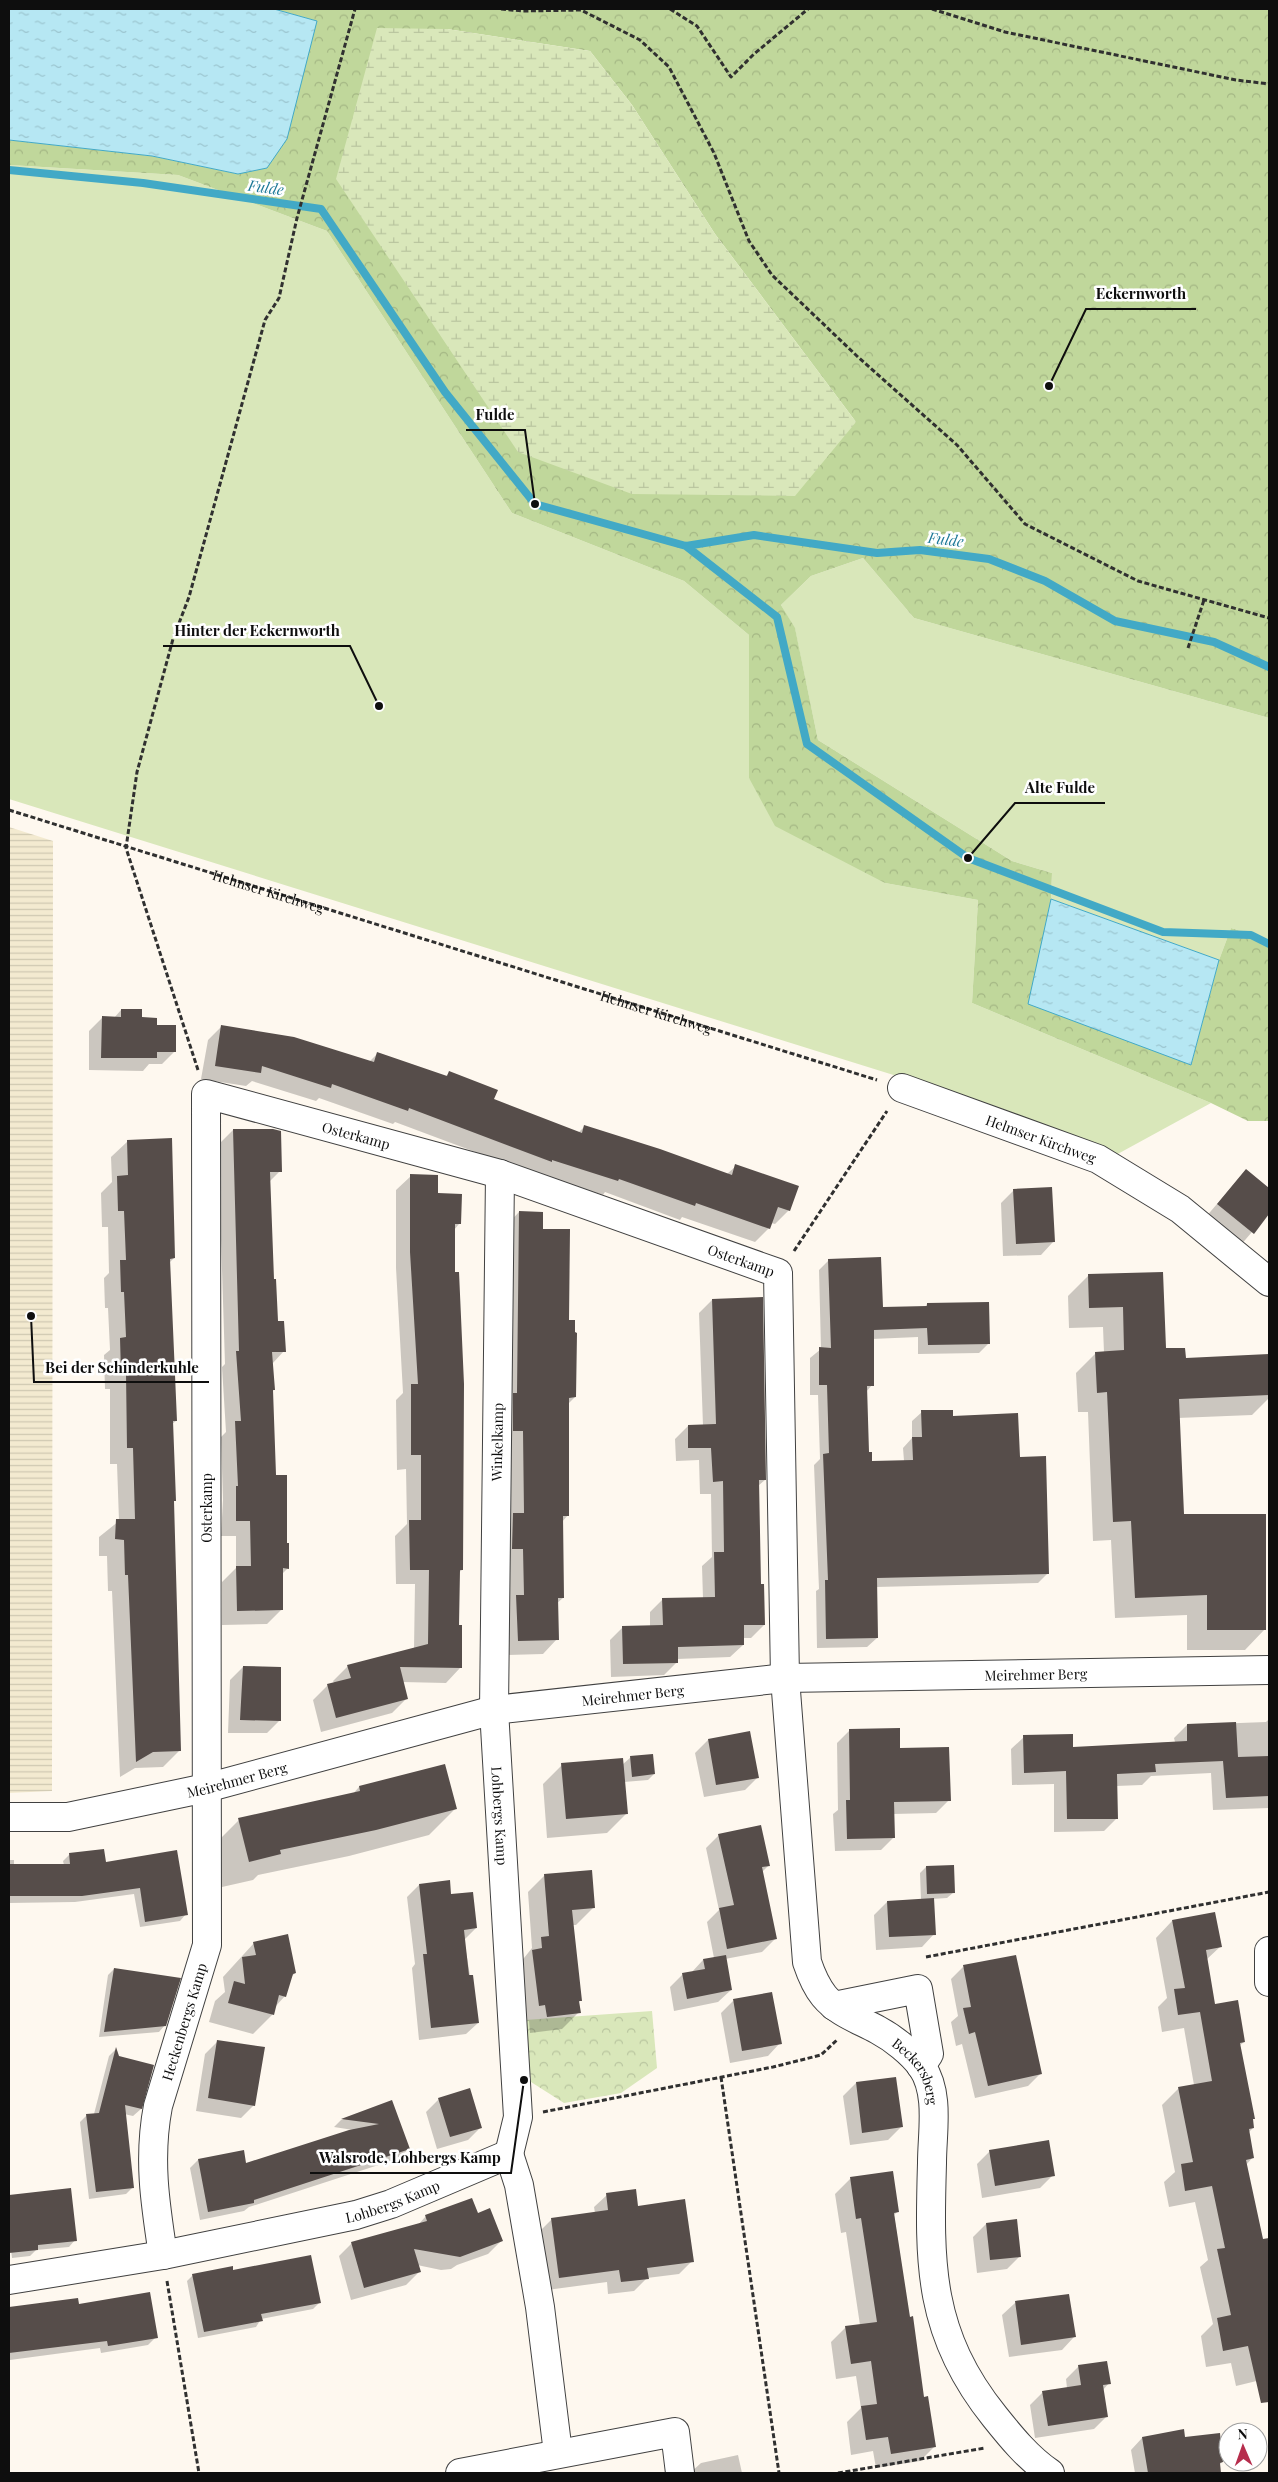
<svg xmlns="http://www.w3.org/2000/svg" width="1278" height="2482" font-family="'Playfair Display',serif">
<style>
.farmland{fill:url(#farmland-rules)}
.grass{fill:#d9e7ba}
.forest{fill:url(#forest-crowns);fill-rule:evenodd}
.wetland{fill:url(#wetland-marsh)}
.park{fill:url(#park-crowns)}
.water{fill:url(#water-ripples);stroke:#42a9c6}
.shadow{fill:#0003}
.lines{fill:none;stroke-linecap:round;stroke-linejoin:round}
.stream{stroke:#42a9c6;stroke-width:8}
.building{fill:#564d4a}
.minor-casing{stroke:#414141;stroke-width:30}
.path{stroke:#303030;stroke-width:3;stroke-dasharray:5 2.5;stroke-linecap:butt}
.minor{stroke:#fff;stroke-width:28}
.labels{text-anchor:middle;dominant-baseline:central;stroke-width:5;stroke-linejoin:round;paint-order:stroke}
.street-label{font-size:14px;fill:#0e0e0e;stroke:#fff}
.water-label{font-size:15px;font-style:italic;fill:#1e7998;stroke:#fff}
.leader{fill:none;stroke:#0e0e0e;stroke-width:2}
.callout-dot{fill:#0e0e0e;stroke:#fff;stroke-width:2}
.callout-label{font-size:15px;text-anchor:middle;font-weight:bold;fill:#0e0e0e;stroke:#fff;stroke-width:5;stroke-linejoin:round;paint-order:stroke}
</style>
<defs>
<pattern id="farmland-rules" width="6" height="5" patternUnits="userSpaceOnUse" patternTransform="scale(1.25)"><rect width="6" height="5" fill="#f3ead0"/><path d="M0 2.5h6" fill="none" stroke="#cfc8b1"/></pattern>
<pattern id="forest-crowns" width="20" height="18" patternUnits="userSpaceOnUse" patternTransform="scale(1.25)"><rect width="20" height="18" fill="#c0d79b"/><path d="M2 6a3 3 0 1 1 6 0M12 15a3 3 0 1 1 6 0" fill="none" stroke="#a4b784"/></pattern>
<pattern id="wetland-marsh" width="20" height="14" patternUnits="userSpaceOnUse" patternTransform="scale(1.25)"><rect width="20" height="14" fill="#d9e7ba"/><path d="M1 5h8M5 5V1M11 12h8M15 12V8" fill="none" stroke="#b9c59f"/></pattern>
<pattern id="park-crowns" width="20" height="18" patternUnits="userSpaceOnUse" patternTransform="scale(1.25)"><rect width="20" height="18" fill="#d9e7ba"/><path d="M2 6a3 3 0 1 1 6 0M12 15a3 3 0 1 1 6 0" fill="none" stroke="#b9c59f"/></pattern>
<pattern id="water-ripples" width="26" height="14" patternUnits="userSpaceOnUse" patternTransform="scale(1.25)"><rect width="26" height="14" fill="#b6e7f3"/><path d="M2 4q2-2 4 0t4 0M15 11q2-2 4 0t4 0" fill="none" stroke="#9bc5cf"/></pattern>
</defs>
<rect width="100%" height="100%" fill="#fef8ef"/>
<!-- farmland -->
<path class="farmland" d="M9 827 53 841 52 1791 9 1793Z"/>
<!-- grass -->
<path class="grass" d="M9 165 178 175 327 231 512 513 684 581 749 635V778L885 883 978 900 972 1003 1211 1103 1114 1156 932 1087 9 799Z
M863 558 914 618 1269 718V940L1231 928 1219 960 1051 899 1052 873 1012 861 818 740 795 629 781 605 811 576Z"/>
<!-- forest -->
<path class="forest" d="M274 9H1269V718L914 618 863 558 811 576 781 605 795 628 818 740 1012 861 1052 873 1051 899 1191 1065 1219 960 1231 928 1269 940V1121H1248L1211 1103 972 1003 978 900 885 883 775 826 749 778V635L684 581 512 513 327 231 178 175 9 165V140L152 156 238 174 317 21ZM447 29 590 51 632 105 715 234 856 422Z"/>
<!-- wetland -->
<path class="wetland" d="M377 28 447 29 590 51 632 105 715 234 856 422 795 496 632 494 518 452 336 179Z"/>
<!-- park -->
<path class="park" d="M652 2011 657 2068 621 2093 564 2103 531 2082 525 2020Z"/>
<!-- water -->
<path class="water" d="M9 9H274L317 21 287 139 267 168 238 174 152 156 9 140Z
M1051 899 1219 960 1191 1065 1028 1004Z"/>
<!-- shadow -->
<path class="shadow" d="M121 1010 156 1026 175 1051 162 1064H149L143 1071 89 1070V1031L102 1018H114Z
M222 1026 369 1062 378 1053 445 1077 449 1073 493 1100 578 1133 585 1126 727 1174 736 1166 789 1210 775 1224 771 1223 769 1228 755 1242 682 1217 680 1220 605 1192 603 1195 538 1174 537 1175 395 1122 393 1124 319 1098 316 1101 252 1081 246 1086 201 1079 208 1040Z
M233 1130 280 1171 269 1182 273 1280 277 1323 284 1351 272 1364 274 1390 271 1392 274 1476 288 1568 281 1575 282 1609 267 1624 222 1625V1582L236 1568V1536H221L223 1500 221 1437 226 1432 222 1367 225 1364 218 1145Z
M128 1141 174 1258 169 1263 176 1421 172 1424 173 1502 180 1750 163 1767 135 1768 120 1777 112 1591H108L107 1556H99V1537L119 1521 117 1464H110V1389H105L104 1355 110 1350 108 1308H105L104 1278 109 1273 108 1227H102L101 1193 112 1182 111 1157Z
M1246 1170 1269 1189V1212L1240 1246 1205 1218Z
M411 1176 437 1194 459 1224 454 1230 462 1570 458 1573 460 1668 446 1683 402 1682 407 1698 392 1713 321 1732 313 1700 328 1685 334 1683 333 1681 348 1666 414 1649 415 1584H396L395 1536 407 1524 406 1469 397 1470 396 1400 403 1393 396 1268V1190Z
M1014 1190 1053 1242 1041 1255 1003 1256 1001 1203Z
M519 1212 542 1230 568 1321 575 1397 567 1405 568 1515 562 1522 563 1598 556 1604 557 1639 543 1654 504 1655 502 1611 510 1603 505 1227Z
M829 1260 882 1309 925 1307 927 1304 988 1344 979 1353 918 1354V1337L872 1339V1385L866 1392 868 1454 871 1462 904 1461 903 1448 912 1438V1421L922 1412 951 1417 1048 1573 1038 1583 876 1587 877 1638 867 1647 817 1648 816 1591 819 1589 814 1465 820 1459 818 1395H810V1358L821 1349 819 1270Z
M1162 1273 1165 1350 1185 1359 1269 1355V1398L1252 1415 1178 1418 1182 1515 1265 1629 1245 1650H1187V1615L1115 1618 1111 1540 1093 1541 1088 1412H1078L1076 1373 1096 1353H1104L1103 1327 1069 1328 1068 1296 1088 1276Z
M712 1300 765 1480 758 1486 760 1585 764 1625 751 1638H743V1645L730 1657 677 1659V1662L664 1675 611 1677 610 1640 623 1627H650V1612L663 1599H703L702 1566 712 1557 711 1494H700L699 1460 676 1461 675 1439 688 1426H703L699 1313Z
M243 1667 280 1720 267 1733H228L230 1680Z
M1269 1719V1808L1213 1810 1211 1773 1151 1776 1142 1785 1116 1786 1117 1818 1104 1831 1054 1832V1784L1012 1785 1011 1749 1024 1737 1072 1748 1175 1742 1174 1738 1187 1725 1266 1722Z
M850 1730 899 1749 949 1800 936 1813 893 1814 894 1837 881 1850 835 1851 833 1814 838 1810 837 1743Z
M708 1740 758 1777 745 1790 704 1797 695 1753Z
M631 1757 654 1774 648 1780 624 1782 627 1813 607 1833 547 1838 543 1784 562 1765H622Z
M359 1787 455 1809 429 1835 349 1856 258 1875 253 1880 222 1887 213 1846 239 1820 352 1795Z
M719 1835 769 1865 762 1872 775 1939 762 1952 725 1959 731 1990 718 2002 674 2011 670 1987 683 1974 691 1973 703 1960 714 1958 707 1922 719 1910 706 1848Z
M69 1855 105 1864 186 1914 180 1921 140 1927 134 1894 75 1902 9 1903V1860H14V1865H64L63 1861Z
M926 1867 954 1892 947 1898 932 1899 934 1934 922 1947 876 1950 874 1915 887 1902 921 1900 920 1873Z
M545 1875 593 1908 576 1925H573L581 2000 578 2003 579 2012 562 2029 530 2033 529 2021 522 2022 516 1968 532 1948 528 1892Z
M419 1885 450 1896 476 1928 464 1940 478 2023 466 2034 419 2040 412 1968 415 1964 407 1897Z
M1172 1921 1221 1946 1206 1960 1214 2006 1244 2042 1239 2046 1253 2128 1248 2133 1253 2157 1246 2165 1263 2241 1268 2240 1269 2243V2378L1236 2386 1231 2363 1206 2367 1201 2336 1213 2324 1200 2267 1208 2260 1195 2202 1169 2207 1164 2182 1175 2172 1162 2105 1179 2088 1194 2085 1184 2028 1162 2032 1158 2007 1167 1998 1156 1938Z
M254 1943 295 1973 291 1977 285 1996 275 2007 272 2015 253 2034 209 2022 215 2001 225 1992 223 1977Z
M963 1967 1041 2073 1028 2086 975 2098 962 2044 956 2046 951 2022 958 2016 951 1979Z
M114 1969 165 2025 159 2032 99 2037 108 1975Z
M733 2001 780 2043 768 2056 730 2063 721 2013Z
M218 2041 254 2105 241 2118 196 2111 205 2054Z
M115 2050 118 2057 153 2066 141 2109 133 2116 124 2114 133 2187 126 2194 89 2199 80 2122 87 2115 94 2114 109 2056Z
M895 2079 901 2127 888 2140 850 2145 843 2096 856 2083Z
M439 2099 481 2127 468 2140 437 2149 426 2112Z
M391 2102 408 2149 400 2158 249 2207 244 2211 200 2220 190 2168 198 2160 246 2165 353 2130 334 2127 341 2120Z
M990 2151 1053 2175 1040 2188 982 2198 977 2164Z
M850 2179 898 2211 894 2215 909 2318 923 2398 935 2446 920 2461 876 2468 873 2451 851 2455 847 2422 861 2408 856 2376 836 2379 831 2342 846 2327 860 2325 846 2232 841 2233 835 2194Z
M30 2195 75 2240 69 2247 36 2250 30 2256 12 2258 9 2234V2196Z
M607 2195 637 2207 692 2261 679 2274 647 2278 634 2291 608 2294 607 2282 547 2290 539 2232 552 2219 595 2213 594 2207Z
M477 2215 501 2241 488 2254 457 2265 451 2269 441 2270 417 2265 419 2272 406 2285 351 2300 339 2256 352 2243 418 2225 426 2216Z
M1016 2221 1020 2256 1007 2269 977 2273 973 2237 986 2224Z
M232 2272 319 2303 313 2309 261 2319 256 2327 198 2338 187 2281 193 2275Z
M1015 2303 1074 2337 1062 2350 1009 2357 1002 2315Z
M78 2306 156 2337 148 2345 101 2353 100 2348 10 2360 9 2363V2317Z
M1079 2366 1109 2383 1103 2390 1107 2416 1094 2429 1035 2438 1030 2405 1043 2392 1067 2388 1066 2379Z
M1142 2438H1184L1222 2462 1219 2465 1220 2473H1135L1131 2450Z
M738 2455 742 2473H690L701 2463Z"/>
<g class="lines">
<!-- stream -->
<path class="stream" d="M9 170 143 183 321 209 445 392 535 504 686 546 754 535 877 553 920 550 989 559 1045 581 1115 621 1214 642 1269 667
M686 546 777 617 807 744 968 858 1163 932 1251 935 1269 944"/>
</g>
<!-- building -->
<path class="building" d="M121 1009H142V1017L157 1018V1025H176V1052H157V1058H101L102 1016 121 1017Z
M221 1025 294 1037 374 1062 377 1052 447 1076 449 1071 498 1090 494 1099 582 1133 584 1125 660 1149 732 1175 735 1164 799 1186 790 1211 778 1207 770 1229 696 1203 695 1206 619 1179 618 1181 552 1160V1162L409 1108 408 1111 332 1084 331 1088 262 1066 261 1073 215 1066Z
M233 1129H273L281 1131 282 1172H270L274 1279H276L278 1321H284L286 1352H272L275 1390H273L276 1475H287V1543H289V1569L283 1568V1610L237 1611 236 1566H251L250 1521H236V1486H238L235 1421H241L236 1351H239Z
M172 1138 175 1258 170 1259 177 1421H173L176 1501H174L181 1751 153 1752 136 1762 128 1575H125L124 1540 115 1539 116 1519H135L133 1448H127L126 1373H121L120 1338 126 1337 124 1292H121L120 1260H126L124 1211H118L117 1176 128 1175 127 1140Z
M1246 1169 1269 1188V1214L1254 1234 1217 1204Z
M410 1174 438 1175V1193L462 1194 461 1224H455V1272H459L464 1384 463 1570H460L459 1625H462V1668L400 1667 408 1699 336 1718 327 1684 351 1678 347 1665 428 1644 429 1570H410L409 1520H421V1455H411V1384H418L410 1252Z
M1052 1187 1055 1242 1016 1244 1013 1189Z
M519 1211 543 1212V1229H570L569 1320H575V1332L577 1333 576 1397 569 1398V1516H563L564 1598H558L559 1640 518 1641 516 1595H524L523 1549H512L513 1513H524L523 1431H513V1393H517Z
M881 1257 883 1307 927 1306V1303L989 1302 990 1344 928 1345 927 1328 874 1330V1386H867L869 1452H872V1461L913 1460 912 1437H922L921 1410H953V1416L1018 1413 1020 1457 1046 1456 1049 1574 877 1578 878 1638 826 1639 825 1580H828L823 1454 829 1453 827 1385H819V1347L831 1348 828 1259Z
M1163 1272 1166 1348H1185L1186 1358 1269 1354V1395L1179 1399 1184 1514H1266V1630H1207V1595L1135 1598 1131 1521 1113 1522 1107 1392 1097 1393 1095 1352 1124 1350 1123 1307 1089 1308 1088 1274Z
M763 1297 766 1480H759L761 1584H764L765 1625H744V1645L678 1647V1663L623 1664 622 1626 663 1625 662 1598 715 1597 714 1552H724L723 1481 713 1482 711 1448H688V1425L716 1424 712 1299Z
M243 1666 281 1667V1721L240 1720Z
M1236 1722 1238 1757 1269 1756V1796L1226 1798 1223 1761 1155 1764 1156 1772 1117 1774 1118 1819H1067L1066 1771 1024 1773 1023 1735 1073 1734V1747L1187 1741V1724Z
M900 1728V1748L949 1747 951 1801 894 1802 895 1838 847 1839 846 1800H850L849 1729Z
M750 1731 759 1778 716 1785 708 1739Z
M653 1754 655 1774 632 1777 630 1756Z
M623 1758 628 1814 566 1819 561 1763Z
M445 1764 457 1809 376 1830 280 1850 281 1854 249 1862 238 1818 360 1791 359 1786Z
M761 1825 770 1866 762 1867 777 1939 727 1949 719 1908 734 1905 718 1834Z
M104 1849 106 1862 177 1850 188 1915 145 1922 140 1888 82 1896H9V1864H70L69 1853Z
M954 1865 955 1893 927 1894 926 1866Z
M592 1870 595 1908 572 1910 582 2001H579L581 2013 547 2017 545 2005 539 2006 532 1950 542 1948 541 1937 549 1936 544 1874Z
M450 1880 451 1894 473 1892 477 1928 464 1930 469 1975H473L479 2023 431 2028 423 1954H427L419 1884Z
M934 1898 936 1935 889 1937 887 1901Z
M1215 1912 1222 1947 1206 1950 1215 2004 1238 2000 1245 2042 1240 2043 1255 2119H1253L1254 2128 1249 2129 1254 2158 1246 2160 1263 2239 1269 2238V2402L1261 2403 1248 2346 1223 2351 1217 2318 1231 2315 1217 2249 1225 2248 1212 2186 1185 2191 1181 2164 1193 2162 1178 2087 1212 2081 1200 2012 1178 2015 1174 1989 1185 1988 1172 1920Z
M288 1934 296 1973 293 1974 286 1997 279 1995 274 2015 228 2003 234 1981 245 1984 242 1957 256 1955 253 1942Z
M726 1955 732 1990 687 1999 682 1973 705 1969 703 1959Z
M1016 1955 1042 2074 988 2086 975 2032 969 2034 963 2008 971 2007 963 1965Z
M114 1968 181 1978 166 2026 104 2032Z
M772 1992 782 2044 742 2051 733 1999Z
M217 2040 265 2047 255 2106 208 2098Z
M116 2047 119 2056 154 2065 142 2109 125 2105 134 2188 96 2192 86 2114 99 2113Z
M896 2077 903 2127 862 2133 856 2082Z
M470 2088 482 2128 450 2137 438 2098Z
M392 2100 410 2149 254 2200V2203L208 2212 198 2159 244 2150 246 2163 349 2130 379 2124 341 2119Z
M1049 2140 1055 2176 995 2186 989 2150Z
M893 2171 899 2212 894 2213 910 2317 913 2316 924 2397 928 2396 936 2447 891 2454 888 2437 866 2440 861 2406 877 2404 871 2361 851 2364 845 2326 877 2322 861 2218 856 2219 850 2177Z
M71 2188 77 2241 38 2245V2250L9 2253V2195Z
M636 2189 638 2206 685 2199 694 2262 647 2268 649 2279 621 2282 619 2270 559 2278 551 2218 608 2210 606 2193Z
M472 2198 478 2213 490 2208 503 2241 460 2257 414 2249 421 2272 364 2288 351 2242 427 2221 425 2215Z
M1017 2219 1021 2257 990 2260 986 2223Z
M311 2255 321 2303 261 2314 263 2321 204 2332 192 2274 233 2266V2270Z
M150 2292 158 2338 108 2346 107 2341 9 2353V2307L78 2298 79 2304Z
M1069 2294 1076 2337 1021 2345 1015 2301Z
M1107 2361 1111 2384 1103 2385 1108 2417 1048 2426 1042 2391 1081 2385 1078 2365Z
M1184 2429 1185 2437 1220 2433 1223 2462 1220 2463 1221 2473H1148L1142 2437Z"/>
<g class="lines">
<!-- minor casing -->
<g class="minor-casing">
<g id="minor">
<path id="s2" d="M902 1088 1098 1159 1180 1209 1269 1282"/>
<path id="s3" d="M500 1174 494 1710 518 2117 509 2154"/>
<path id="s4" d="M9 1817H68L206 1788 494 1710 785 1678 1269 1670"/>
<path d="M1269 1951V1982"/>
<path d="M834 2006 918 1989 929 2054 921 2066"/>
<path d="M509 2154 519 2185 540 2307 558 2453"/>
<path id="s5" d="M163 2255C155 2203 148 2158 158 2106L207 1945 206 1094 500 1174 778 1273 785 1678 807 1962C811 1974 816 1986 824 1996 838 2013 860 2020 878 2030 893 2038 912 2053 922 2067 940 2094 932 2132 932 2163 929 2264 928 2334 995 2417 1011 2437 1028 2458 1050 2473"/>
<path id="s6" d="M9 2280 163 2255 356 2215 391 2204 509 2154"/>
<path d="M460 2473 675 2432 680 2473"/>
</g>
</g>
<!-- path -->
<g class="path">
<path d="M501 9 523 11 581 10 640 40 669 67 714 153 749 241 772 275 858 357 957 445 1025 524 1138 581 1269 618"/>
<path d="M670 9 697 26 731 77 754 54 808 9"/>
<path d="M932 9 1005 32 1236 80 1269 84"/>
<path d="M1188 648 1204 600"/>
<path id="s1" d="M9 810 877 1080"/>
<path d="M198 1070 126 848 137 772 173 639 189 597 265 320 279 298 297 218 355 9"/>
<path d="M794 1251 887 1111"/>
<path d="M926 1957 1269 1892"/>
<path d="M721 2077 779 2473"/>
<path d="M543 2112 773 2067 821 2055 838 2039"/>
<path d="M167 2281 199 2473"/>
<path d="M838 2473 985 2448"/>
</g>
<!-- minor -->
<use href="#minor" class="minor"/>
</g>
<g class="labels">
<!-- street labels -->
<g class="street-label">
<text stroke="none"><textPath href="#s1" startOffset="272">Helmser Kirchweg</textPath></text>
<text stroke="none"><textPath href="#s1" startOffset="678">Helmser Kirchweg</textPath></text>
<text stroke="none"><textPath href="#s5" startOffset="1325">Osterkamp</textPath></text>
<text stroke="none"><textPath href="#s2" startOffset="148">Helmser Kirchweg</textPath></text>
<text stroke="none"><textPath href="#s5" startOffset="1730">Osterkamp</textPath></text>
<text transform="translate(497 1442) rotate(-89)">Winkelkamp</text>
<text transform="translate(206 1508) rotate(-90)">Osterkamp</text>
<text stroke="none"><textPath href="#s4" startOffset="1042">Meirehmer Berg</textPath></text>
<text stroke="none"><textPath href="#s4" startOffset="638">Meirehmer Berg</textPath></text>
<text stroke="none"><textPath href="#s4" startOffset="232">Meirehmer Berg</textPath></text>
<text stroke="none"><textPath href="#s3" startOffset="642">Lohbergs Kamp</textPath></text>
<text stroke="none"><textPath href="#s5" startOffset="238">Heckenbergs Kamp</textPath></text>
<text stroke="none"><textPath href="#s5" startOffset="2620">Beckersberg</textPath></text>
<text stroke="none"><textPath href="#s6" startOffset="392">Lohbergs Kamp</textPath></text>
</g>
<!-- water labels -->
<g class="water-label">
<text transform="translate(266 187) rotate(8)">Fulde</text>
<text transform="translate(946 539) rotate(7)">Fulde</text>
</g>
</g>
<!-- callouts -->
<path class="leader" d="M1049 386L1086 309H1196M535 504L525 430H466M379 706L350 646H163M968 858L1015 803H1105M31 1316L34 1382H209M524 2080L511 2173H310"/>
<g class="callout-dot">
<circle cx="1049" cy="386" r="5"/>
<circle cx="535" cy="504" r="5"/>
<circle cx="379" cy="706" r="5"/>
<circle cx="968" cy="858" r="5"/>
<circle cx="31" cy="1316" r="5"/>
<circle cx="524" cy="2080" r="5"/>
</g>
<g class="callout-label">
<text x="1141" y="299">Eckernworth</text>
<text x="495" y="420">Fulde</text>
<text x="257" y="636">Hinter der Eckernworth</text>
<text x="1060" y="793">Alte Fulde</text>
<text x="122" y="1373">Bei der Schinderkuhle</text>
<text x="410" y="2163">Walsrode, Lohbergs Kamp</text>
</g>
<!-- border -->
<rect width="1278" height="2482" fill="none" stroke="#0e0e0e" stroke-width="20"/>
<!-- north arrow -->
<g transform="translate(1243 2447) rotate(358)"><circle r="24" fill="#ffffff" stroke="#9f9f9f"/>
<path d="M0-4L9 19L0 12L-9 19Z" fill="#b62d4c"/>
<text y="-8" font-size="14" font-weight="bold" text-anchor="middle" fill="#0e0e0e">N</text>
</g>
</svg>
